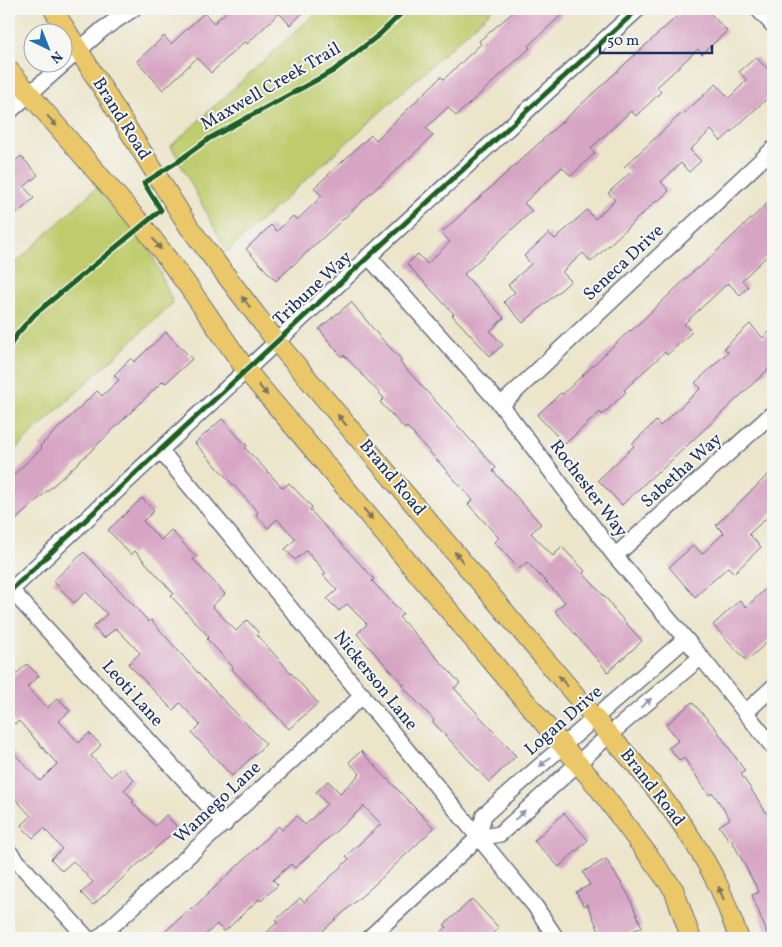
<svg xmlns="http://www.w3.org/2000/svg" width="782" height="947" font-family="Vollkorn,serif">
<style>
.green{fill:#bfcc6d;stroke:#6d7e66}
.building{fill:#d7a5c4}
.lines{fill:none;stroke-linecap:round;stroke-linejoin:round}
.minor-casing{stroke:#646f84;stroke-width:18}
.major-casing{stroke:#646f84;stroke-width:21}
.minor{stroke:#fff;stroke-width:15}
.major{stroke:#eac769;stroke-width:19}
.cycleway-casing{stroke:#f6f6f2;stroke-width:8}
.cycleway{stroke:#1b5e20;stroke-width:5}
.oneway{fill:#787363}
.oneway2{fill:#8d97ae}
.labels{text-anchor:middle;dominant-baseline:central;stroke-width:4;stroke-linejoin:round;paint-order:stroke}
.street-label{font-size:18px;fill:#1b2f5e;stroke:#f6f6f2}
</style>
<rect width="100%" height="100%" fill="#f6f6f2"/>
<filter id="ink" filterUnits="userSpaceOnUse"><feTurbulence type="fractalNoise" baseFrequency=".02" numOctaves="2"/><feDisplacementMap in="SourceGraphic" scale="10" xChannelSelector="R" yChannelSelector="G"/><feConvolveMatrix kernelMatrix="1 2 1 2 8 2 1 2 1" color-interpolation-filters="sRGB"/></filter>
<filter id="wash" filterUnits="userSpaceOnUse"><feTurbulence type="fractalNoise" baseFrequency=".0096" numOctaves="4" result="noise"/><feDisplacementMap in="SourceGraphic" scale="20" xChannelSelector="R" yChannelSelector="G"/><feGaussianBlur stdDeviation="1.12" result="paint"/><feColorMatrix in="noise" values="0 0 0 0 0 0 0 0 0 0 0 0 0 0 0 0 0 1.4 0 .05"/><feComposite in="paint" operator="in"/></filter>
<g filter="url(#wash)">
<rect width="100%" height="100%" fill="#ece5ca"/>
<!-- green -->
<path class="green" d="M320 9H493L227 252 171 146Z
M98 186 150 249 173 303 9 455V269Z"/>
<g id="blocks">
<!-- building -->
<path class="building" d="M229 9H307L290 25 279 13 247 44 245 41 211 73 197 58 163 90 137 61 164 36 171 44 204 13 214 23Z
M517 9H568L528 46 530 48 456 116 448 107 426 128 433 136 276 281 246 249 271 225 277 231 293 216 297 220 322 196 314 188 371 135 376 140 441 77 444 79 481 44 479 41Z
M685 9H706L727 31 702 54 698 49 657 87 661 92 636 116 631 111 591 148 595 153 571 176 562 167 524 203 532 211 464 274 504 318 490 331 503 345 490 356 452 315 454 314 407 264 418 254 427 264 450 242 441 233Z
M756 57 773 75V93L721 141 711 130 690 150 701 161 689 172 681 163 661 182 669 191 657 202 656 201 591 262 583 253 562 272 571 281 523 323 504 302 515 292 508 285 531 264 524 256 549 233 555 239 587 210 595 219 615 200 608 193 630 173 624 167 682 113 683 114 716 84 729 98 747 80 739 72Z
M21 156 38 175 24 187 34 198 18 213 9 203V166Z
M773 198V265L766 257 742 280 748 287 740 295 728 283 684 324 692 332 667 355 665 352 624 390 626 392 602 415 600 412 565 444 537 415 561 393 563 394 630 330 631 331 697 268 698 269Z
M351 302 380 337 402 360 400 362 496 468 493 471 541 524 531 533 553 556 562 547 585 571 583 573 612 605 611 606 642 641 608 672 555 611 565 602 527 562 519 569 494 542 499 538 468 504 473 500 407 427 405 429 380 402 384 398 344 355 342 357 319 329Z
M750 324 763 338 773 328V365L659 472 658 471 622 505 598 480 634 446 632 444 656 421 660 426 701 388 695 383 728 352 724 348Z
M166 332 192 359 166 383 163 381 92 450 9 526V479L42 448 40 446 97 391 102 396 119 380 114 375 131 358 134 362Z
M222 419 247 446 245 448 283 488 289 483 312 507 310 510 374 579 372 581 403 614 399 617 460 683 454 688 516 756 489 782 433 722 434 720 403 687 404 685 357 634 367 624 347 604 339 611 327 599 337 590 323 575 326 573 306 551 295 560 285 549 296 539 277 519 268 528 256 515 258 512 195 443Z
M773 470V512L749 534 761 547 734 573 728 567 695 597 669 567 694 545 702 554 724 533 716 525Z
M142 498 154 511 143 521 161 540 171 530 196 557 193 559 225 594 212 606 236 631 247 620 258 632 256 634 318 703 289 729 232 669 233 667 207 639 209 637 171 596 174 594 135 551 131 555 108 530Z
M84 552 149 622 151 620 205 681 266 744 232 776 192 733 200 725 180 703 173 710 128 664 140 653 116 628 104 638 93 627 107 614 86 592 74 603 53 581Z
M773 582V636L747 661 713 625 740 600 746 607Z
M27 664 39 676 27 687 47 708 58 698 70 711 59 721 79 743 89 733 101 745 91 756 111 777 122 767 134 780 124 790 134 801 132 802 155 826 166 815 178 828 93 905 81 893 93 882 73 861 62 871 51 859 62 849 44 828 33 838 21 826 31 816 9 792V748L40 781 57 764 19 721 15 724 9 717V681Z
M692 702 716 729 745 771 741 774 773 823V938H769L752 895 759 892 731 839 729 840 719 826 730 819 713 793 709 795 684 758 680 761 669 748 679 740 666 725Z
M361 751 434 828 374 885 315 938H261L278 922 276 920 300 898 304 902 349 859 346 856 381 824 364 806 295 868 291 864 273 880 278 885 261 901 259 899 224 932 217 924 202 938H158L190 909 191 910 279 826 282 830 297 816 305 825 327 804 316 792 328 781 340 793 360 774 349 762Z
M564 813 588 840 559 867 534 841Z
M606 859 628 894 642 927 617 938H602L587 904 584 906 576 892 590 885 583 872Z
M472 899 499 928 487 938H434L447 927 444 925Z"/>
</g>
</g>
<g filter="url(#ink)">
<use href="#blocks" fill-opacity="0" stroke="#646f84" stroke-width="1"/>
<g class="lines">
<!-- minor casing -->
<g class="minor-casing">
<path id="minor" d="M758 9 773 25
M9 112 103 29 133 9
M368 256 501 405 615 556 701 657 773 747
M501 405 773 149
M161 451 535 906 556 938
M615 556 773 413
M11 590 225 824
M9 592C217 396 427 202 638 9
M746 712 773 687
M478 838 484 815 685 639
M9 852 87 938
M99 938 363 695
M369 938 478 838 500 834 609 735 701 657"/>
</g>
<!-- major casing -->
<g class="major-casing">
<path id="major" d="M53 9 189 227 276 341 609 735C649 778 692 832 718 885 726 902 732 921 739 938
M9 70 143 226 188 286 246 370 597 786 674 890 691 938"/>
</g>
<!-- minor -->
<use href="#minor" class="minor"/>
<!-- major -->
<use href="#major" class="major"/>
<!-- cycleway casing -->
<g class="cycleway-casing">
<path id="cycleway" d="M9 347 18 333 35 314 161 210 144 183 177 162 210 138 333 71 380 34 406 9
M9 592C217 396 427 202 638 9"/>
</g>
<!-- cycleway -->
<use href="#cycleway" class="cycleway"/>
</g>
<!-- one-way arrows -->
<defs><path id="oneway-solid" d="M-6-.8H1V-3.2L6.5 0L1 3.2V.8H-6Z" transform="scale(1.25)"/></defs>
<g class="oneway">
<use href="#oneway-solid" transform="translate(52 121) rotate(49)"/>
<use href="#oneway-solid" transform="translate(157 244) rotate(53)"/>
<use href="#oneway-solid" transform="translate(246 302) rotate(-127)"/>
<use href="#oneway-solid" transform="translate(263 390) rotate(50)"/>
<use href="#oneway-solid" transform="translate(342 420) rotate(-130)"/>
<use href="#oneway-solid" transform="translate(368 514) rotate(50)"/>
<use href="#oneway-solid" transform="translate(459 557) rotate(-130)"/>
<use href="#oneway-solid" transform="translate(563 681) rotate(-130)"/>
<use href="#oneway-solid" transform="translate(721 893) rotate(-112)"/>
</g>
<g class="oneway2">
<use href="#oneway-solid" transform="translate(646 703) rotate(-40)"/>
<use href="#oneway-solid" transform="translate(545 762) rotate(139)"/>
<use href="#oneway-solid" transform="translate(520 815) rotate(-42)"/>
</g>
</g>
<g class="labels">
<!-- street labels -->
<g class="street-label">
<text transform="translate(271 87) rotate(-30)">Maxwell Creek Trail</text>
<text transform="translate(121 119) rotate(58)">Brand Road</text>
<text transform="translate(624 263) rotate(-43)">Seneca Drive</text>
<text transform="translate(313 289) rotate(-43)">Tribune Way</text>
<text transform="translate(682 471) rotate(-42)">Sabetha Way</text>
<text transform="translate(392 478) rotate(50)">Brand Road</text>
<text transform="translate(588 489) rotate(53)">Rochester Way</text>
<text transform="translate(375 681) rotate(51)">Nickerson Lane</text>
<text transform="translate(132 694) rotate(48)">Leoti Lane</text>
<text transform="translate(564 721) rotate(-41)">Logan Drive</text>
<text transform="translate(652 788) rotate(52)">Brand Road</text>
<text transform="translate(218 803) rotate(-43)">Wamego Lane</text>
</g>
</g>
<!-- margin -->
<rect width="782" height="947" fill="none" stroke="#f6f6f2" stroke-width="30"/>
<!-- north arrow -->
<g transform="translate(48 48) rotate(137)"><circle r="24" fill="#f6f6f2" stroke="#9ea6b7"/>
<path d="M0-4L9 19L0 12L-9 19Z" fill="#1f6fb2"/>
<text y="-8" font-size="14" font-weight="bold" text-anchor="middle" fill="#1b2f5e">N</text>
</g>
<!-- scale -->
<path d="M600 45v8h112v-8" fill="none" stroke="#1b2f5e" stroke-width="2.5"/>
<text x="607" y="45" font-size="15" fill="#1b2f5e" stroke="#f6f6f2" stroke-width="4" paint-order="stroke">50 m</text>
</svg>
